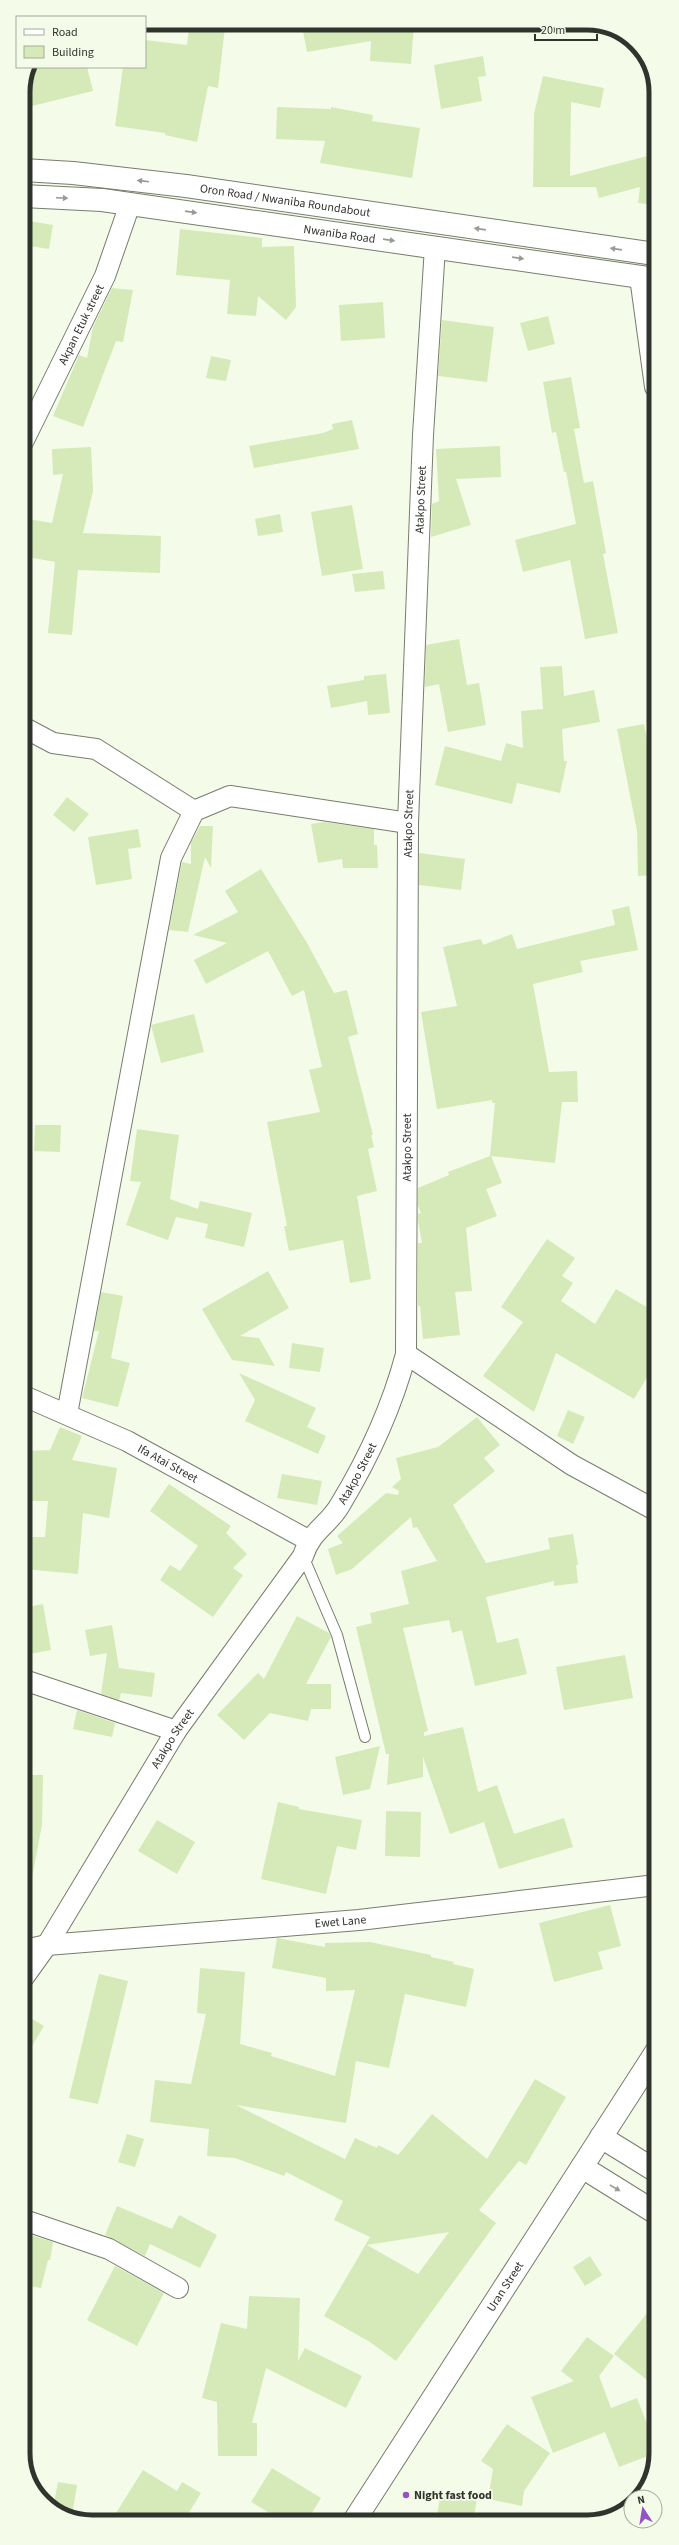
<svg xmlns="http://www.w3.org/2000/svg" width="679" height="2545" font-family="'Source Sans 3',sans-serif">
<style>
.building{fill:#d5eab8;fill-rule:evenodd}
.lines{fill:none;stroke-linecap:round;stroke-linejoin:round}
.lane-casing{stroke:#767d6c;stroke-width:12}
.street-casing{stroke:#767d6c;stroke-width:22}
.secondary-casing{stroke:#767d6c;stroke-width:24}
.lane{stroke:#fff;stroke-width:10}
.street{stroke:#fff;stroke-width:20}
.secondary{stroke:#fff;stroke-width:22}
.oneway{fill:#989a96}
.poi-dot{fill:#9453c8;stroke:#f4fce9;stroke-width:1.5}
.labels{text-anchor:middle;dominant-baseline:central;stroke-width:3.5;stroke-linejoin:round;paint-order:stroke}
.street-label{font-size:12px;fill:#31342d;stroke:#f4fce9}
.poi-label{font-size:12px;font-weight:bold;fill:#31342d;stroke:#f4fce9;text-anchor:start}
.rim{fill:none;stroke:#31342d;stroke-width:5}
</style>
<rect width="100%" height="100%" fill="#f4fce9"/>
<!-- building -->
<path class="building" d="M414 25 411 64 370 61 371 41 307 52 302 26Z
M189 27H225L218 88 208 86 197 142 165 135V133L115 126 123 67H145V40L187 45Z
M483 56 486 76 478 77 482 101 441 109 434 65Z
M35 67H87L93 91 32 106 26 78 28 69Z
M543 76 604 88 600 108 571 102 570 176 655 154V205L638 203 640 187 599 198 596 187H533L534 114Z
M277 107 331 109V107L373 115 372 121 420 128 412 178 320 163 325 141 276 139Z
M23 220 53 225 49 249 23 245Z
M180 229 262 238V247L294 246 296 307 286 320 258 296 256 316 227 314 230 280 176 275Z
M112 288 133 290 123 342 116 341 83 427 53 416 79 355 87 358 93 327Z
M383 302 385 338 341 341 339 305Z
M548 316 555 344 528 351 520 323Z
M442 320 494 327 487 382 438 376Z
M211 356 231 360 226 381 206 378Z
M571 377 580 428 574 429 584 483 593 481 606 553 603 554 618 633 585 639 570 560 523 572 515 540 576 524 566 472H564L556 432 552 433 543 382Z
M352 420 359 449 254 468 249 446 323 433 333 429 332 424Z
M500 446 501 477 456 479 471 525 431 537 432 504 439 501 436 449Z
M91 447 93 491 83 533 161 536 160 573 78 570 72 635 48 633 55 562 23 556V518L52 523 63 474 53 475 52 449Z
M352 505 363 569 322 576 311 512Z
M280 514 283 532 258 536 255 519Z
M383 571 385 589 355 592 352 574Z
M459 639 467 685 479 683 486 725 448 732 439 684 425 687 426 645Z
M562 666 564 696 594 690 600 722 562 729 564 761H567L560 793 517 783 512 804 435 785 445 746 501 761 506 743 523 748 521 711 543 709 540 667Z
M386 674 390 713 368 715 367 701 331 708 327 686 364 680V676Z
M644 724 655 780V875L638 876 637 831 617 729Z
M67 797 89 814 74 832 53 815Z
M324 822 374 829V845H377L378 868H343L342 859 318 863 311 824Z
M200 826H213L211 868 205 857 188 932 169 930 182 862 191 864V843Z
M138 829 141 847 128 849 132 879 96 885 88 837Z
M419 853 465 859 461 890 419 885Z
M261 869 307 943 334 993 347 990 358 1034 348 1037 373 1135H371L374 1147 368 1149 377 1191 357 1196 371 1279 350 1283 343 1240 289 1251 284 1226H287L267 1122 320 1112 309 1070 322 1067 304 990 292 996 268 951 206 984 194 960 227 943 193 935 238 912 225 891Z
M629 906 638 950 580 961 583 972 533 984 549 1072 577 1071 578 1102H562L555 1163 491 1156 502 1183 486 1189 497 1216 466 1228 472 1291 455 1292 460 1335 423 1339 420 1306H418V1243H422L418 1221V1214L421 1213 418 1206V1188L449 1175 448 1172 490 1156 495 1103H492V1100L437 1109 421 1012 457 1006 443 947 481 939 483 945 512 934 517 949 615 925 612 910Z
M194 1014 204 1052 161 1063 151 1025Z
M35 1125H61L60 1152 34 1151Z
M137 1129 179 1135 170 1199 198 1209 200 1201 252 1213 244 1247 205 1238 208 1224 176 1217 168 1240 126 1225 141 1182 130 1181Z
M547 1239 575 1258 562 1276 573 1283 561 1301 595 1324 616 1289 655 1312V1364L634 1399 556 1353 534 1412 483 1376 523 1322 501 1307Z
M268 1271 289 1308 240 1336 259 1338 275 1366 232 1360 202 1309Z
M101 1292 123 1296 111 1358 130 1363 118 1407 82 1398 99 1331H94Z
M292 1343 324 1348 320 1372 289 1368Z
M239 1373 316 1408 307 1427 326 1436 318 1454 245 1421 255 1400Z
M568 1410 585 1417 573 1444 557 1436Z
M477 1417 500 1445 484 1458 495 1471 453 1505 486 1563 550 1549 548 1538 573 1534 578 1565H576L578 1583 554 1586V1581L486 1597 497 1643 518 1638 527 1674 475 1686 462 1630 452 1633 449 1620 403 1628 428 1731 424 1732V1736L463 1727 478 1792 497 1785 514 1834 564 1818 573 1847 499 1869 484 1822 450 1834 423 1757V1777L387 1785 389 1754H386L356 1627 372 1623 370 1613 409 1604 401 1571 437 1561 417 1527 413 1528 411 1517 352 1569 336 1575 328 1549 343 1543 337 1536 386 1493 398 1495 399 1491 392 1487 401 1479 396 1458 438 1447Z
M60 1427 82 1436 72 1460 117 1468 109 1518 83 1513 78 1574 24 1569V1537H45L48 1501H24V1451L50 1450Z
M282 1474 322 1481 317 1505 277 1498Z
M169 1484 231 1526 226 1533 247 1554 233 1568 243 1575 213 1617 160 1580 170 1565 180 1571 198 1546 150 1511Z
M43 1604 51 1650 24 1655V1608Z
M297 1616 329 1633 331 1637 306 1684H331V1709H311L308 1721 270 1713 244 1740 217 1715 258 1673 264 1679Z
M112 1625 119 1668 155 1673 152 1697 121 1693 119 1700 101 1694 107 1653 90 1656 85 1630Z
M625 1655 633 1698 564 1710 556 1667Z
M77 1710 115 1723 112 1737 73 1729Z
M380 1746 370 1789 343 1795 335 1757Z
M24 1775H43L42 1825 32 1878 24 1877Z
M278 1802 299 1807V1809L362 1820 356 1850 337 1846 326 1894 261 1879Z
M386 1811 421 1812 420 1857 385 1856Z
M157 1820 195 1842 177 1874 138 1851Z
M610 1905 621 1946 598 1952 603 1969 554 1982 539 1923Z
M277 1938 325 1947V1943L370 1942 431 1955V1957L454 1962 453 1964 474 1969 466 2007 405 1994 389 2068 356 2061 346 2123 236 2105 345 2159 355 2138 377 2148 378 2145 398 2155 432 2114 487 2159 535 2079 566 2097 526 2165 519 2161 479 2210 496 2223 396 2361 370 2342 324 2316 370 2237 334 2220 343 2201 286 2172 284 2176 235 2158 207 2156 209 2129 150 2122 155 2080 191 2084 206 2014 197 2013 200 1968 245 1972 240 2044 272 2053 271 2056 335 2076 355 1990 326 1991V1978L272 1968ZM449 2232 418 2274 367 2245Z
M99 1974 128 1981 98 2104 69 2098Z
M24 2014 44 2026 24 2060Z
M127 2134 144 2139 135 2167 118 2162Z
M117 2206 172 2229 179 2215 217 2235 200 2268 150 2244 145 2256 105 2235Z
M24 2233 53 2242 50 2260H48L41 2288 24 2285Z
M590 2256 602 2275 585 2286 573 2267Z
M115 2266 164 2293 137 2346 87 2320Z
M249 2296 300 2298 298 2361 305 2348 362 2376 346 2408 266 2368 252 2423H257V2456H218L217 2402 202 2398 221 2323 247 2329Z
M656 2302V2387L614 2354Z
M587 2337 614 2356 599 2376 611 2408 637 2398 656 2447V2453L619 2467 605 2432 553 2453 531 2397 574 2381 561 2371Z
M507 2424 550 2453 524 2491 522 2506 488 2499 493 2469 481 2461Z
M272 2468 321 2498 307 2521H283L251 2502Z
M143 2470 177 2491 182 2482 201 2493 183 2522H131L116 2513Z
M58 2482 77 2485 72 2516 53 2508Z
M441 2492 477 2499 473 2521H436Z"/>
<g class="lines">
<!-- lane casing -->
<g class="lane-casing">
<path id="lane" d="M303 1556 337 1635 365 1737"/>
</g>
<!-- street casing -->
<g class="street-casing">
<g id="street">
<path d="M640 277 655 387"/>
<path id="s1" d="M23 442 105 276 130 204"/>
<path d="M23 727 53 743 96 749 194 811"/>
<path d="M406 1354 572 1465 655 1510"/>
<path id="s2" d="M24 1396 127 1441 308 1540"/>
<path d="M67 1414 171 858 194 811 230 796 408 823"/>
<path d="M24 1680 176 1731"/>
<path id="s3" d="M24 1950 47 1945 359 1920 656 1885"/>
<path id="s4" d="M24 1977 47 1945 176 1731 303 1556C312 1529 328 1526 340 1505 369 1457 392 1407 406 1354L408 823 423 435 435 247"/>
<path d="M24 2220 109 2249 178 2288"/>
</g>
</g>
<!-- secondary casing -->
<g class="secondary-casing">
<g id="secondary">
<path id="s5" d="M23 170 73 173 186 186 655 254"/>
<path id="s6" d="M23 196 102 200 655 279"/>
<path d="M601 2137 656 2171"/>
<path d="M582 2167 656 2213"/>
<path id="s7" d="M354 2521 656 2052"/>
</g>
</g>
<!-- lane -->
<use href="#lane" class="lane"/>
<!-- street -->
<use href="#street" class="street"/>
<!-- secondary -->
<use href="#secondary" class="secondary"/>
</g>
<!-- one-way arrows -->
<defs><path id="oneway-solid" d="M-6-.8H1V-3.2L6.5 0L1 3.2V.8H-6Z"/></defs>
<g class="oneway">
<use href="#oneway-solid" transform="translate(143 181) rotate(-173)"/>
<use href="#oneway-solid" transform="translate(62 198) rotate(3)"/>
<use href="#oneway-solid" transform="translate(191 212) rotate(8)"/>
<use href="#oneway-solid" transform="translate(480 229) rotate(-172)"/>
<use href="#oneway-solid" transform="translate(389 240) rotate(8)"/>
<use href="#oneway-solid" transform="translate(616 249) rotate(-172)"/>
<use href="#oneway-solid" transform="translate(518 258) rotate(8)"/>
<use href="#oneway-solid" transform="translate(615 2188) rotate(31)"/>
</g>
<!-- markers -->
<circle class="poi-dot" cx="406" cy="2495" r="4"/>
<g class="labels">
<!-- street labels -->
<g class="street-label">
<text stroke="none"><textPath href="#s5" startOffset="264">Oron Road / Nwaniba Roundabout</textPath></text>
<text stroke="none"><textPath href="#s6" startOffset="319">Nwaniba Road</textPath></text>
<text stroke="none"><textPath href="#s1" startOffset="131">Akpan Etuk street</textPath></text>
<text stroke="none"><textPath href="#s4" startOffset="1589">Atakpo Street</textPath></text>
<text stroke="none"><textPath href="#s4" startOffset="1265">Atakpo Street</textPath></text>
<text stroke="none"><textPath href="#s4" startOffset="941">Atakpo Street</textPath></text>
<text stroke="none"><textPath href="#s2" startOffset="159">Ifa Atai Street</textPath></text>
<text stroke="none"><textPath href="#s4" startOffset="605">Atakpo Street</textPath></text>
<text stroke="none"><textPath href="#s4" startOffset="281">Atakpo Street</textPath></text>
<text stroke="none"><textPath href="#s3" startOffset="318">Ewet Lane</textPath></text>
<text stroke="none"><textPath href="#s7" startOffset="279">Uran Street</textPath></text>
</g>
<!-- poi labels -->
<g class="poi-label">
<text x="414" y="2495">Night fast food</text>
</g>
</g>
<!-- crop -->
<path d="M0 0H679V2545H0ZM92 30H587A62 62 0 0 1 649 92V2453A62 62 0 0 1 587 2515H92A62 62 0 0 1 30 2453V92A62 62 0 0 1 92 30Z" fill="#f4fce9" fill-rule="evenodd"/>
<path class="rim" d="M92 30H587A62 62 0 0 1 649 92V2453A62 62 0 0 1 587 2515H92A62 62 0 0 1 30 2453V92A62 62 0 0 1 92 30Z"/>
<!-- legend -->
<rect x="16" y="16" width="130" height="52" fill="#f4fce9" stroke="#a6ac9e"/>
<rect x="24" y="29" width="20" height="6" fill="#ffffff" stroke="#a6ac9e"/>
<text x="52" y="36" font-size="12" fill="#31342d">Road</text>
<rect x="24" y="46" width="20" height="12" fill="#d5eab8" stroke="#a6ac9e"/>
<text x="52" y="56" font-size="12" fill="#31342d">Building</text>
<!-- north arrow -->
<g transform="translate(643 2509) rotate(348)"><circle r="19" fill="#f4fce9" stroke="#a6ac9e"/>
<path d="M0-3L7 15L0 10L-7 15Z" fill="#9453c8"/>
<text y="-6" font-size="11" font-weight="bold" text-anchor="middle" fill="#31342d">N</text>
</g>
<!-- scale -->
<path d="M535 34v6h62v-6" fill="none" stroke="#31342d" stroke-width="2"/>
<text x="541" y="34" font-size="12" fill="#31342d" stroke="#f4fce9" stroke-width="3" paint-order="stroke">20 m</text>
</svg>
